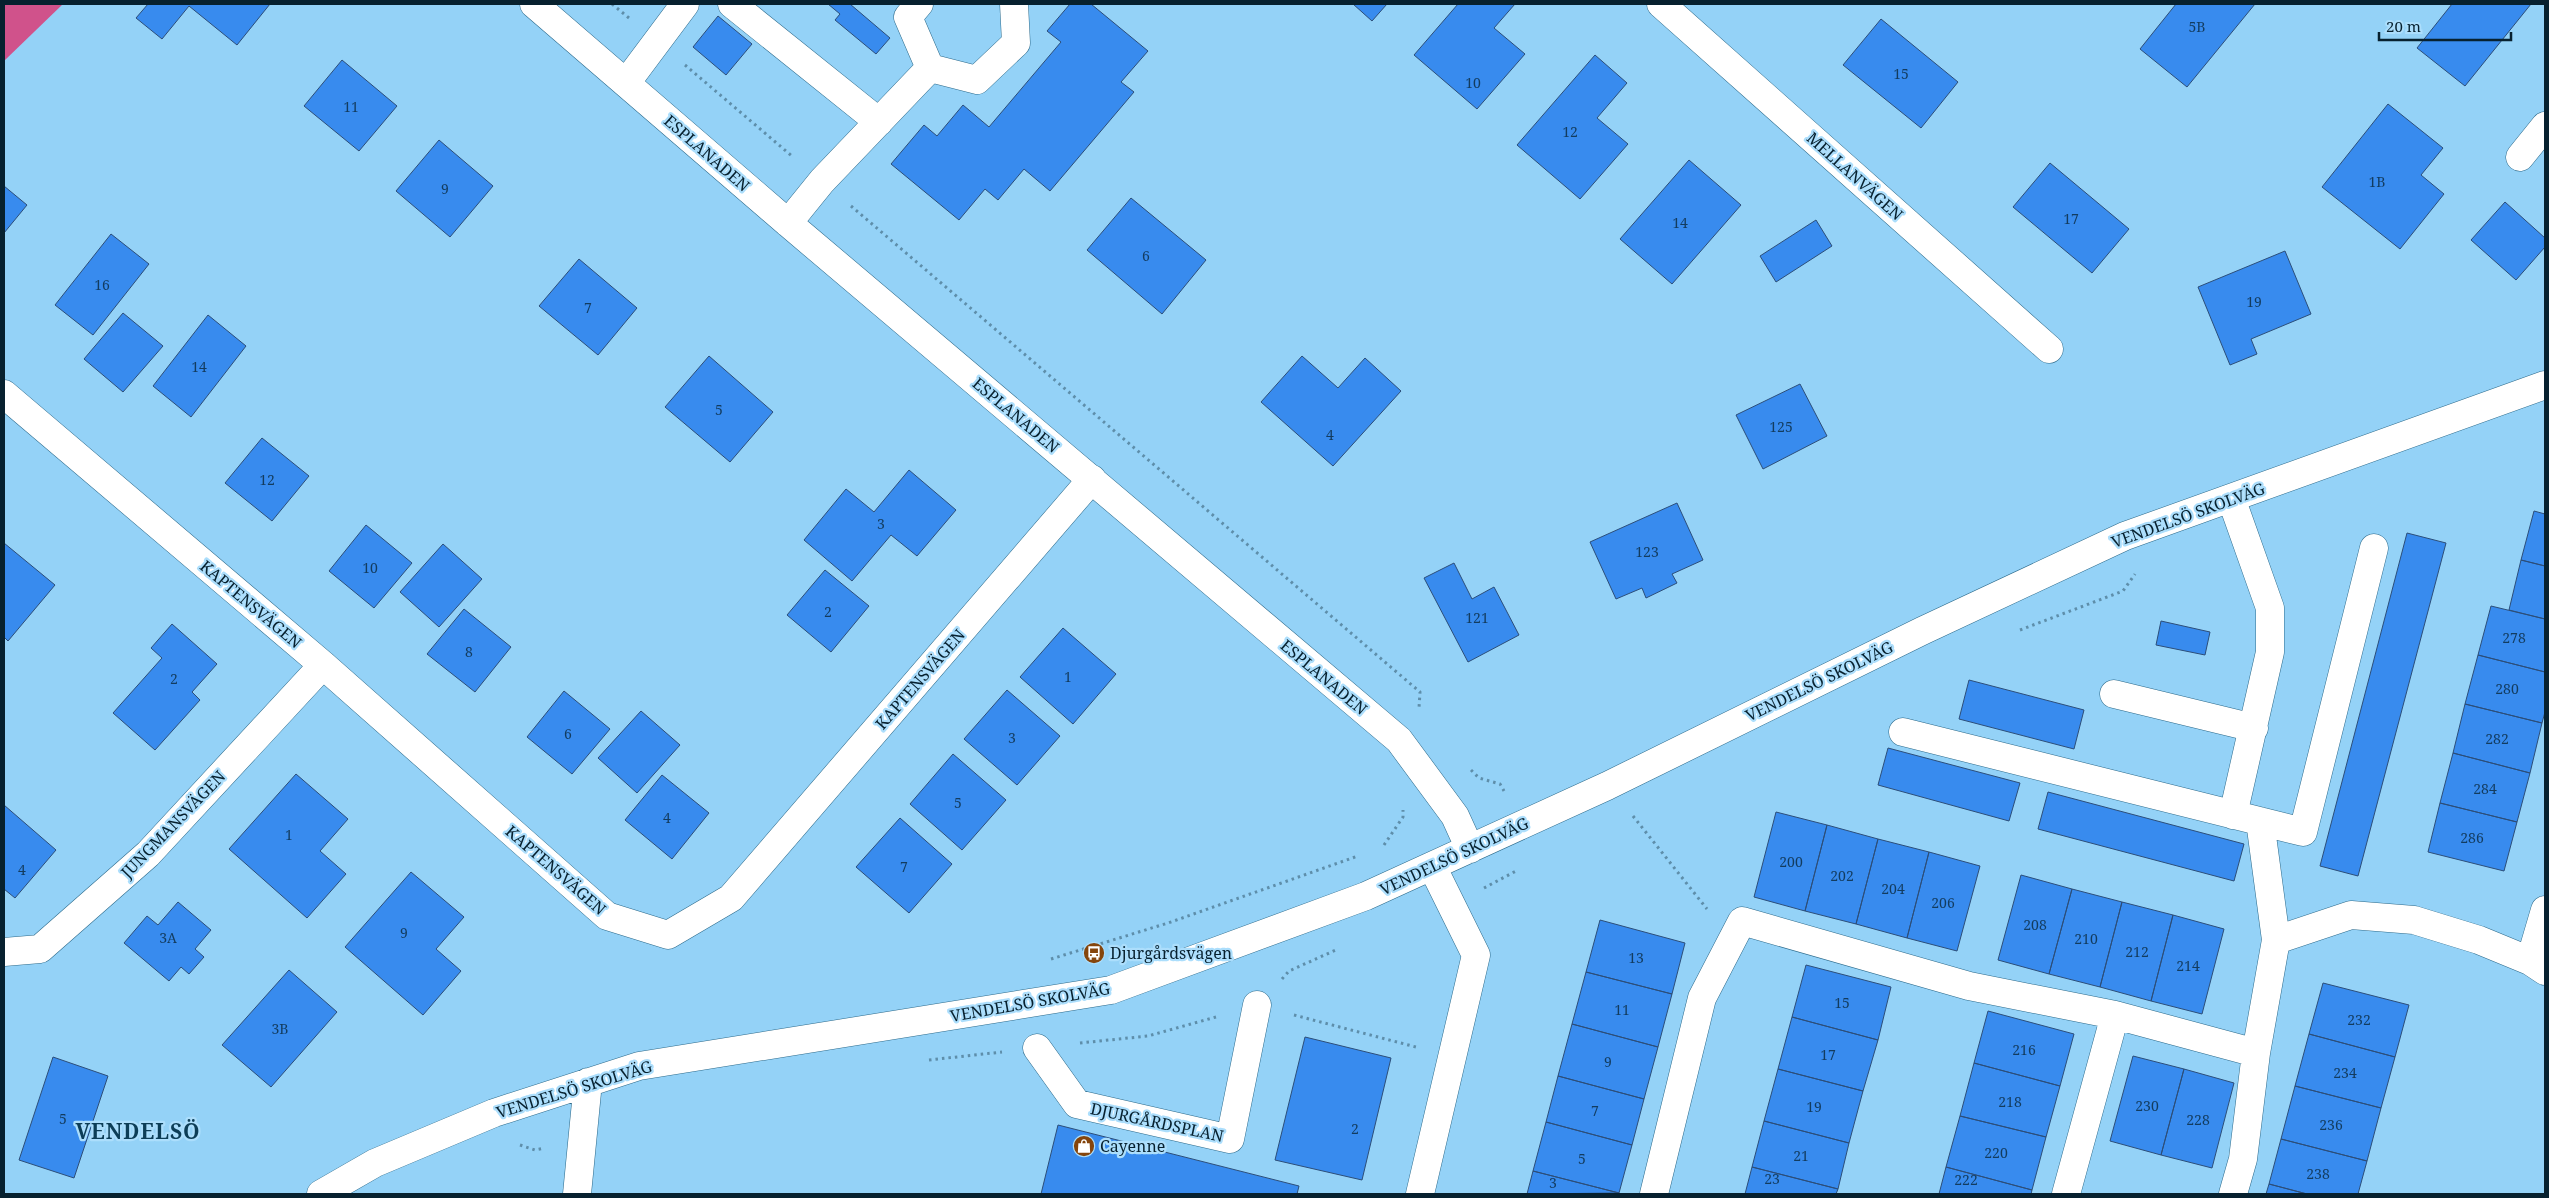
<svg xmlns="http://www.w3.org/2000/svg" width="2549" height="1198" font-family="'Noto Serif',serif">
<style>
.forest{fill:#d0528b}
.building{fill:#388bee;stroke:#2c4e79}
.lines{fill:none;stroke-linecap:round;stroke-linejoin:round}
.minor-casing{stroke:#2c6a8b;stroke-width:29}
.path{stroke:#5e8eaa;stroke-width:3;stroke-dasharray:2.5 4;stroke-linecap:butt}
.minor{stroke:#fff;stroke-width:28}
.labels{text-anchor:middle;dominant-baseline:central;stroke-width:4.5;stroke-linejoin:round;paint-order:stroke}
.number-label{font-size:14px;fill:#133c5f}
.street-label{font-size:16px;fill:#07212f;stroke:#acdefc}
.poi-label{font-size:16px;fill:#07212f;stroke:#acdefc;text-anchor:start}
.district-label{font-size:21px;font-weight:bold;letter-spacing:1px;fill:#0d3e57;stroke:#acdefc}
</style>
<rect width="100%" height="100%" fill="#94d2f7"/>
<!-- forest -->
<path class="forest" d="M4 4H63L4 61Z"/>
<!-- building -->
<path class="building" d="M148 4H270L237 45 189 6 162 39 136 18Z
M828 4H850L890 38 876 54 835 20 840 14Z
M1070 4H1091L1148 51 1121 82 1134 92 1050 191 1024 169 998 200 985 189 959 220 891 164 924 125 937 136 963 105 989 127 1061 42 1047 31Z
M1353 4H1387L1372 21Z
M1458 4H1515L1494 28 1525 54 1477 109 1414 55Z
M2176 4H2255L2187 87 2140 49Z
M2452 4H2531L2465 86 2417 48Z
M718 16 752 44 726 75 693 47Z
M1881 19 1958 82 1921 128 1843 65Z
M1595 55 1627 83 1597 118 1628 144 1580 199 1517 145Z
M342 60 397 106 359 151 304 106Z
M2388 104 2443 148 2421 175 2444 194 2400 249 2322 187Z
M439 140 493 186 450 237 396 191Z
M1689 160 1741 205 1672 284 1620 239Z
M2050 163 2129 229 2092 273 2013 207Z
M4 186 27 205 4 233Z
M1131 198 1206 260 1162 314 1087 250Z
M2505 202 2545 238V247L2516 280 2471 240Z
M1816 220 1832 246 1776 282 1760 256Z
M111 234 149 264 93 335 55 305Z
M2285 251 2311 314 2251 339 2257 354 2230 365 2198 287Z
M579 259 637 308 598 355 539 306Z
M123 313 163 346 123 392 84 359Z
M208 315 246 346 191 417 153 386Z
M709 356 773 412 730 462 665 407Z
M1302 356 1338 388 1365 358 1401 391 1333 466 1261 402Z
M1800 384 1827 436 1763 469 1736 415Z
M262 438 309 476 272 521 225 483Z
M909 470 956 510 917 556 891 535 852 581 804 540 846 489 874 512Z
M1677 503 1703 560 1672 574 1677 583 1646 598 1642 588 1616 599 1590 542Z
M2534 511 2545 514V566L2521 560Z
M366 525 412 563 374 608 329 571Z
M2407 533 2446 543 2358 876 2320 866Z
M4 543 55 585 8 641 4 637Z
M443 544 482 579 439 627 400 592Z
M2521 560 2545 566V619L2509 610Z
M1454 563 1472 599 1494 587 1519 635 1468 662 1424 578Z
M825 570 869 606 831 652 787 615Z
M2491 606 2545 619V672L2478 655Z
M464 609 511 647 475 692 427 654Z
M2161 621 2210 632 2205 655 2156 645Z
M172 624 217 664 192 692 200 700 155 750 113 713 162 658 151 648Z
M1063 628 1116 674 1073 724 1020 677Z
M2478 655 2545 672V712L2542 723 2465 704Z
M1969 680 2084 710 2074 749 1959 719Z
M1007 690 1060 736 1017 785 964 739Z
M564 691 610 729 572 774 527 737Z
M2465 704 2542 723 2530 773 2453 753Z
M641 711 680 745 637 793 598 758Z
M1888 748 2020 783 2009 821 1878 785Z
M2453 753 2530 773 2517 822 2440 803Z
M953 754 1006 800 962 850 910 804Z
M296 774 348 819 320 851 346 874 307 918 229 849Z
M662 775 709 813 672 859 625 820Z
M2048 792 2244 844 2234 881 2038 829Z
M2440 803 2517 822 2504 871 2428 852Z
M4 805 56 850 15 898 4 889Z
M1776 812 1827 825 1805 911 1754 897Z
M900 818 952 864 909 913 856 867Z
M1827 825 1878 839 1856 924 1805 911Z
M1878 839 1929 852 1907 938 1856 924Z
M1929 852 1980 866 1957 951 1907 938Z
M411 872 464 917 436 949 461 971 423 1015 345 947Z
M2021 875 2072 889 2049 974 1998 960Z
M2072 889 2122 902 2100 987 2049 974Z
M178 902 211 930 195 949 204 957 189 974 181 967 169 981 124 943 147 916 158 925Z
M2122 902 2173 915 2151 1001 2100 987Z
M2173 915 2224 929 2202 1014 2151 1001Z
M1600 920 1685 943 1672 994 1586 972Z
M1806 965 1891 987 1878 1040 1792 1017Z
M289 970 337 1012 271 1087 222 1045Z
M1586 972 1672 994 1658 1047 1572 1024Z
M2323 983 2409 1005 2395 1057 2309 1034Z
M1988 1011 2074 1034 2060 1086 1974 1063Z
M1792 1017 1878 1040 1863 1091 1778 1069Z
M1572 1024 1658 1047 1644 1099 1558 1076Z
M2309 1034 2395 1057 2381 1108 2295 1086Z
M1305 1037 1391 1058 1362 1180 1275 1160Z
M2133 1056 2184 1069 2161 1155 2110 1141Z
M53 1057 108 1076 74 1178 19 1160Z
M1974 1063 2060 1086 2046 1137 1960 1116Z
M1778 1069 1863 1091 1849 1143 1764 1121Z
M2184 1069 2234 1083 2212 1168 2161 1155Z
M1558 1076 1644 1099 1632 1145 1546 1122Z
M2295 1086 2381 1108 2367 1161 2281 1139Z
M1960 1116 2046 1137 2032 1190 1946 1167Z
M1764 1121 1849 1143 1838 1189 1752 1167Z
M1546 1122 1632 1145 1619 1193 1533 1171Z
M1058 1125 1299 1186 1297 1194H1041Z
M2281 1139 2367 1161 2358 1194H2307L2269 1184Z
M1752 1167 1838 1189 1836 1194H1745Z
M1946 1167 2032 1190 2031 1194H1939Z
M1533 1171 1619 1193 1527 1194Z
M2269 1184 2307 1194H2266Z"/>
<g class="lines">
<!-- minor casing -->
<g class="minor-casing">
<path id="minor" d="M534 4 788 223 1399 740 1455 816 1470 849
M732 4 879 122
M919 4 908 17 930 68
M1661 4 2049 349
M930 68 977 80 1016 43 1014 4
M626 83 685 4
M2520 157 2545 126
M788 223 822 181 930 68
M4 394 323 665 607 916 668 935 731 898 1092 479
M2231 498 2270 608V652L2233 815
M2114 694 2254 728
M1903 732 2303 832 2374 548
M2276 940 2351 915 2414 920 2479 940 2530 961 2545 971
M4 952 40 949 148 854 323 665
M2530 961 2545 910
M1037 1048 1077 1104 1230 1139 1257 1005
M321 1194 375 1163 494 1113 639 1066 1111 990 1366 896 1607 786 1922 631 2125 536 2545 385
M577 1194 588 1082
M1420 1194 1476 955 1432 866
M1654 1194 1702 998 1742 921 1969 986 2115 1015 2256 1053
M2066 1194 2115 1015
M2233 1194 2243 1159 2256 1053 2276 940 2260 821"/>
</g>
<!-- path -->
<path class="path" d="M612 4 629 18
M685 65 793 157
M851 206 1420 692 1419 708
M2020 630 2123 591 2135 574
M1471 770 1479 778 1500 784 1504 791
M1633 816 1707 909
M1384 845 1403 817V810
M1484 888 1516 871
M1051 959 1168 923 1358 856
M1282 979 1289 971 1338 949
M1294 1015 1416 1047
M1080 1043 1148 1036 1216 1017
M929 1060 1002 1052
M520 1145 535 1150 545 1148"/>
<!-- minor -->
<use href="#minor" class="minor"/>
</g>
<!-- icons -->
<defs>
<g id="bus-disc" transform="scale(1.125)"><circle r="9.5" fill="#85450c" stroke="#acdefc"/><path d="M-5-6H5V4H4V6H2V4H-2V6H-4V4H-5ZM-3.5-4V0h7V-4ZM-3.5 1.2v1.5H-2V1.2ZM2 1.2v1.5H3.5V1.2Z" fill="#fff"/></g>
<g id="shop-disc" transform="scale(1.125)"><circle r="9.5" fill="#85450c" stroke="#acdefc"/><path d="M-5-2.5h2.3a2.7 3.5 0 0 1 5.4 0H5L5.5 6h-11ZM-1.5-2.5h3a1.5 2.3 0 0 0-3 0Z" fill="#fff"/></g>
</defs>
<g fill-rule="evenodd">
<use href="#bus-disc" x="1094" y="953"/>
<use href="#shop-disc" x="1084" y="1146"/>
</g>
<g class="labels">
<!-- number labels -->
<g class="number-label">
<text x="2197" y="26">5B</text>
<text x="1901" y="73">15</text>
<text x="1473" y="82">10</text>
<text x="351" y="106">11</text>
<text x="1570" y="131">12</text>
<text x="2377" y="181">1B</text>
<text x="445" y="188">9</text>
<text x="2071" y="218">17</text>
<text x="1680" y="222">14</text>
<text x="1146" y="255">6</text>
<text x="102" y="284">16</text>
<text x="2254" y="301">19</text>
<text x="588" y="307">7</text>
<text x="199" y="366">14</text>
<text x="719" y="409">5</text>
<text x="1781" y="426">125</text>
<text x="1330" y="434">4</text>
<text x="267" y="479">12</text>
<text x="881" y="523">3</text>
<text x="1647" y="551">123</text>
<text x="370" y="567">10</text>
<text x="828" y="611">2</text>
<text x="1477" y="617">121</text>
<text x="2514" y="637">278</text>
<text x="469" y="651">8</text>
<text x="1068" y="676">1</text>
<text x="174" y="678">2</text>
<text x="2507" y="688">280</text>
<text x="568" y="733">6</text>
<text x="1012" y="737">3</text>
<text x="2497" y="738">282</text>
<text x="2485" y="788">284</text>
<text x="958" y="802">5</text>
<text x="667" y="817">4</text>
<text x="289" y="834">1</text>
<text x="2472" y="837">286</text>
<text x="1791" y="861">200</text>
<text x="904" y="866">7</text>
<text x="22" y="869">4</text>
<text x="1842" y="875">202</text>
<text x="1893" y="888">204</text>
<text x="1943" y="902">206</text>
<text x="2035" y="924">208</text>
<text x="404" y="932">9</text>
<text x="168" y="937">3A</text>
<text x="2086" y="938">210</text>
<text x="2137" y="951">212</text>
<text x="1636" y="957">13</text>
<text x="2188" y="965">214</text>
<text x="1842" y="1002">15</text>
<text x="1622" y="1009">11</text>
<text x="2359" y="1019">232</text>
<text x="280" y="1028">3B</text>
<text x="2024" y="1049">216</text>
<text x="1828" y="1054">17</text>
<text x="1608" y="1061">9</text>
<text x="2345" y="1072">234</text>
<text x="2010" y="1101">218</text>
<text x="2147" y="1105">230</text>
<text x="1814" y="1106">19</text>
<text x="1595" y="1110">7</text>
<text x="63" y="1118">5</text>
<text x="2198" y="1119">228</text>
<text x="2331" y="1124">236</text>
<text x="1355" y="1128">2</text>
<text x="1996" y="1152">220</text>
<text x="1801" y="1155">21</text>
<text x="1582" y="1158">5</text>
<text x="2318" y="1173">238</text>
<text x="1772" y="1178">23</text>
<text x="1966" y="1179">222</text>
<text x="1553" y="1182">3</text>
</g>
<!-- street labels -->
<g class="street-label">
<text transform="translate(707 153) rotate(41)">ESPLANADEN</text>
<text transform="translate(1855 176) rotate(42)">MELLANVÄGEN</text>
<text transform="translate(1016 415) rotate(40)">ESPLANADEN</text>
<text transform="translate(2188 515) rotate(-20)">VENDELSÖ SKOLVÄG</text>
<text transform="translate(251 604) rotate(40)">KAPTENSVÄGEN</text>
<text transform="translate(1324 677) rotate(40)">ESPLANADEN</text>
<text transform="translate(920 679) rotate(-49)">KAPTENSVÄGEN</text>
<text transform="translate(1819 681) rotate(-26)">VENDELSÖ SKOLVÄG</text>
<text transform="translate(173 824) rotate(-46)">JUNGMANSVÄGEN</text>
<text transform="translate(1454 856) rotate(-25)">VENDELSÖ SKOLVÄG</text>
<text transform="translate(556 870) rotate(41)">KAPTENSVÄGEN</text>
<text transform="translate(1030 1002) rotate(-10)">VENDELSÖ SKOLVÄG</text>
<text transform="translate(574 1089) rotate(-17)">VENDELSÖ SKOLVÄG</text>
<text transform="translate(1157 1122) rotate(12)">DJURGÅRDSPLAN</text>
</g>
<!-- poi labels -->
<g class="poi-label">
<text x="1110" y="953">Djurgårdsvägen</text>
<text x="1100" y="1146">Cayenne</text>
</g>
<!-- district labels -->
<g class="district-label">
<text x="138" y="1131">VENDELSÖ</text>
</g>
</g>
<!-- border -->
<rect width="2549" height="1198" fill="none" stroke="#07212f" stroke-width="10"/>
<!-- scale -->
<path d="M2379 32v8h132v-8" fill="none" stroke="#07212f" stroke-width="2.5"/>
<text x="2386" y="32" font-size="15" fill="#07212f" stroke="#acdefc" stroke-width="4" paint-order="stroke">20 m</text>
</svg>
